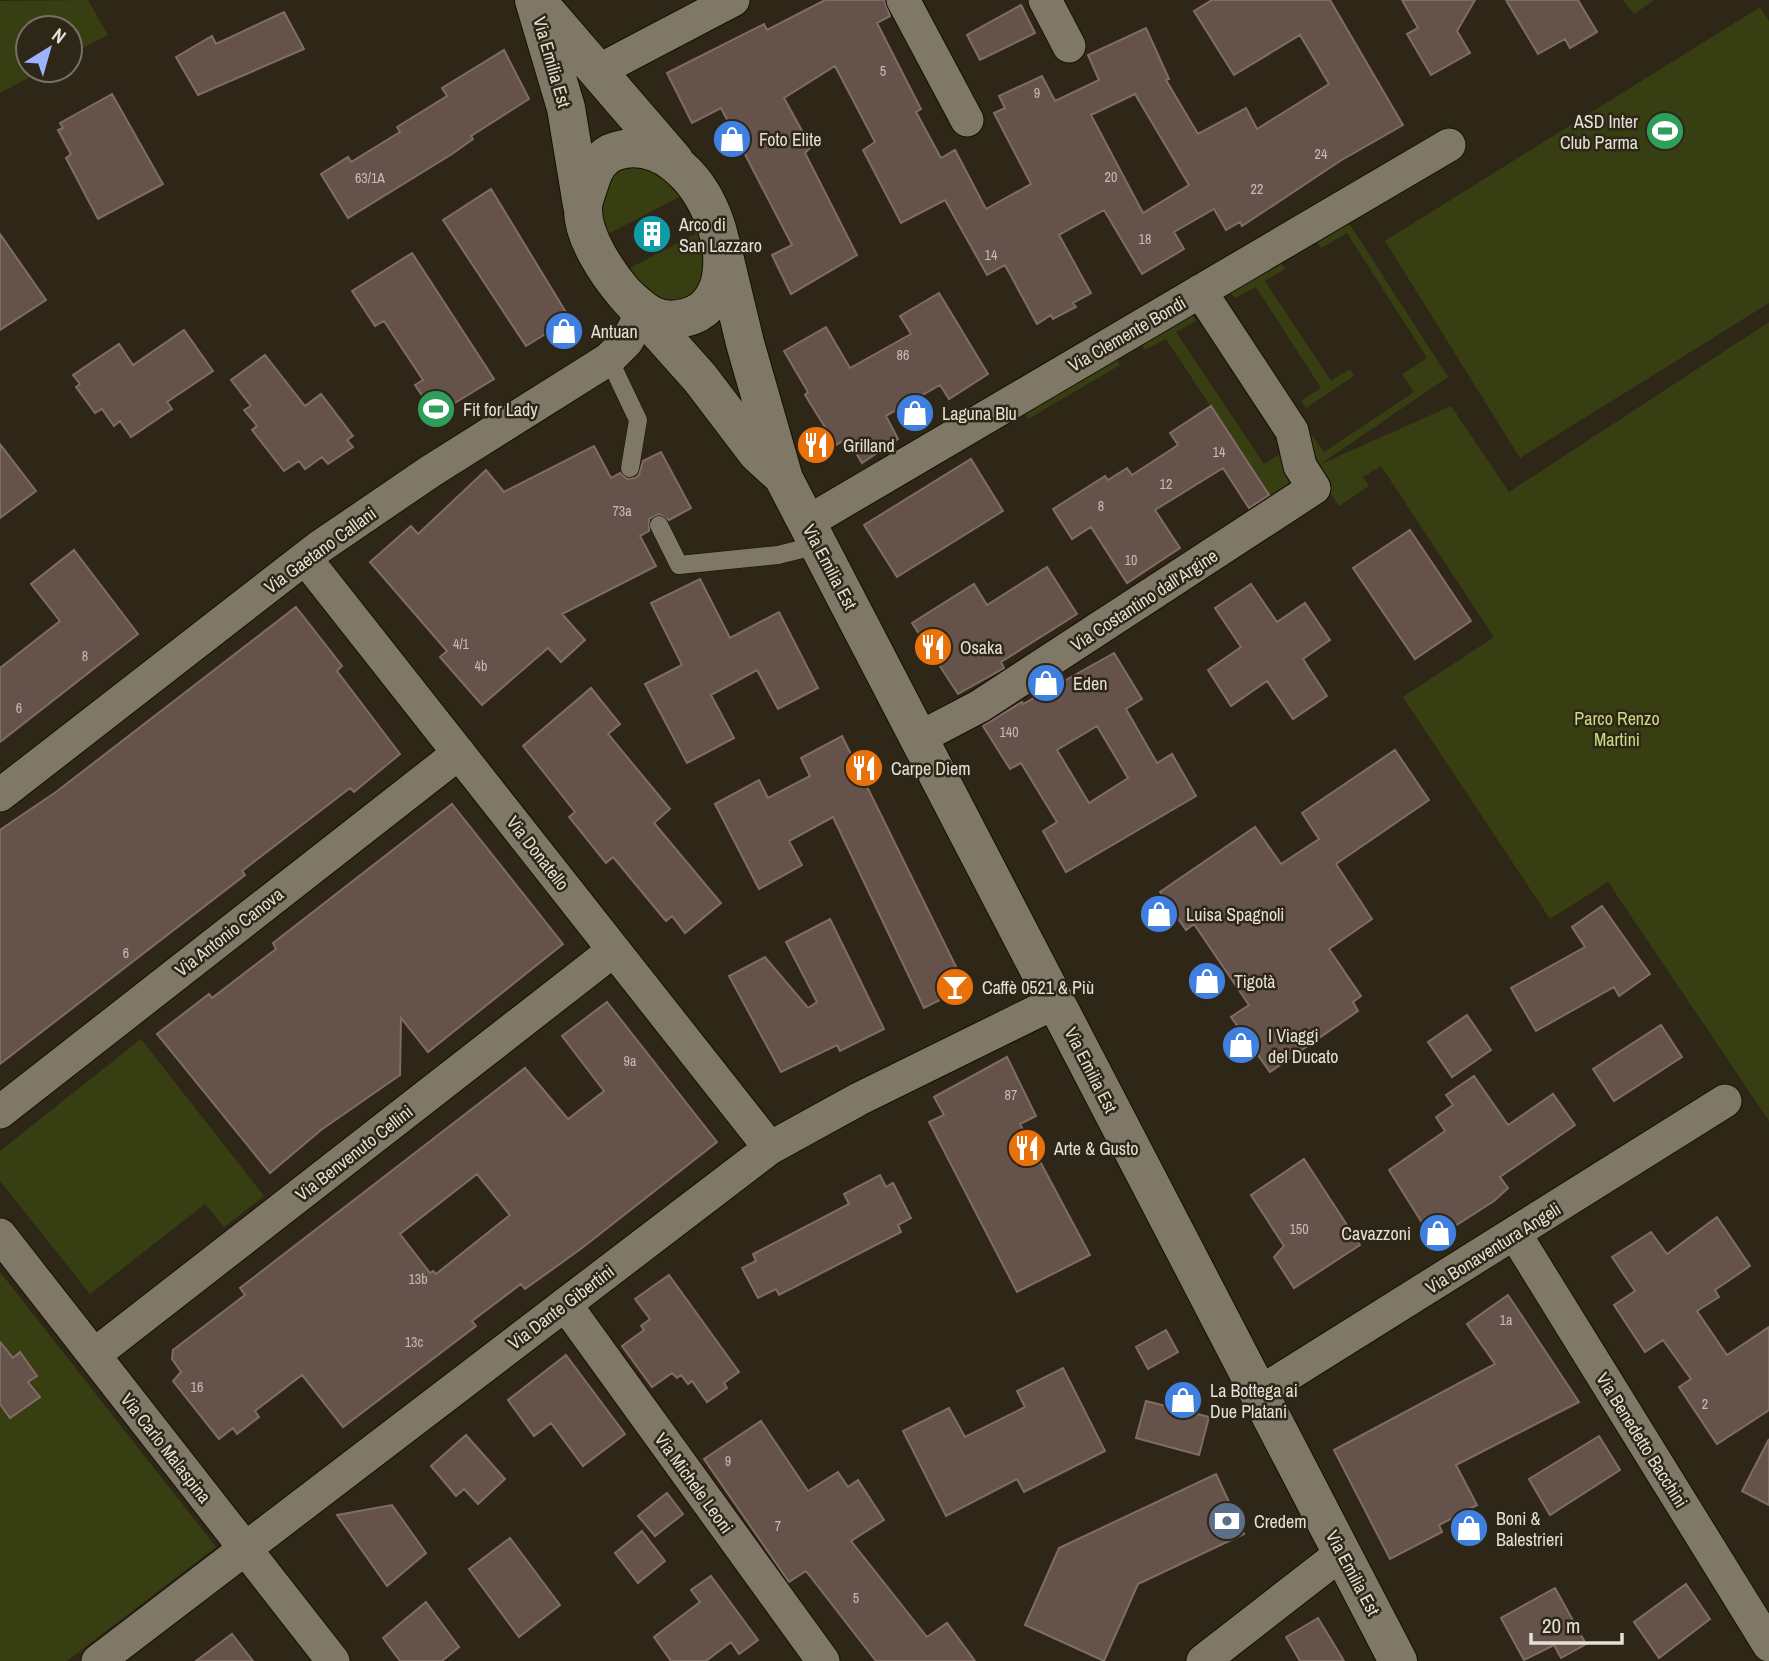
<svg xmlns="http://www.w3.org/2000/svg" width="1769" height="1661" font-family="'Archivo Narrow',sans-serif">
<style>
.green{fill:#373e12}
.building{fill:#65524a;stroke:#806c64;stroke-width:2;fill-rule:evenodd}
.lines{fill:none;stroke-linecap:round;stroke-linejoin:round}
.service-casing{stroke:#161003;stroke-width:19}
.minor-casing{stroke:#161003;stroke-width:35}
.secondary-casing{stroke:#161003;stroke-width:40}
.service{stroke:#807866;stroke-width:18}
.minor{stroke:#807866;stroke-width:33}
.secondary{stroke:#807866;stroke-width:38}
.labels{text-anchor:middle;dominant-baseline:central;stroke-width:5;stroke-linejoin:round;paint-order:stroke}
.number-label{font-size:14px;fill:#c4bcb3}
.street-label{font-size:18px;fill:#e4e0d6;stroke:#2e2718}
.poi-label{font-size:18px;fill:#e4e0d6;stroke:#2e2718;text-anchor:start}
.park-label{font-size:18px;fill:#cadc7f;stroke:#2e2718}
</style>
<rect width="100%" height="100%" fill="#2e2718"/>
<!-- green -->
<path class="green" d="M88 0 108 35 70 55V28H28V70H43L0 93V1Z
M1623 0H1654L1634 14Z
M1760 7 1769 21V303L1520 458 1385 241Z
M642 162 683 195 604 236 600 220 604 174Z
M1349 223 1448 377 1319 465 1451 406 1509 492 1769 322V1121L1608 882 1550 919 1403 697 1494 637 1381 466 1363 477 1369 486 1339 506 1310 462 1306 437 1311 434 1324 452 1414 392 1402 374 1427 358 1347 233 1321 248 1317 242Z
M701 231 704 240 703 290 668 308 622 272Z
M1281 263 1285 269 1265 281 1331 381 1350 369 1354 376 1306 408 1301 401 1321 388 1256 287 1235 298 1231 293Z
M1192 315 1196 321 1176 332 1264 464 1283 452 1292 481 1270 496 1166 339 1145 350 1142 345Z
M1117 360 1120 365 1028 419 1025 414Z
M141 1039 264 1196 224 1227 205 1204 90 1294 0 1181V1151Z
M0 1272 216 1547 67 1661H0Z"/>
<!-- building -->
<path class="building" d="M825 0H884L890 16 877 23 921 109 916 112 941 158 955 150 986 209 1031 184 994 113 1005 108 999 96 1042 76 1055 101 1099 80 1088 55 1146 28 1169 79 1166 80 1198 134 1246 108 1257 129 1329 84 1300 35 1234 75 1194 11 1212 0H1330L1403 125 1340 161 1242 226 1240 222 1226 230 1214 209 1174 232 1184 249 1142 274 1104 210 1059 235 1091 293 1073 303 1076 307 1053 319 1051 315 1037 324 1005 265 987 275 945 200 901 223 863 150 875 142 835 66 784 98 811 147 805 153 857 255 791 294 772 255 792 245 721 108 692 123 667 73 764 24 767 30ZM1135 94 1189 185 1143 213 1091 115Z
M1402 0H1475L1457 31 1470 53 1431 75 1407 34 1418 28Z
M1506 0H1578L1597 32 1570 48 1565 39 1538 54Z
M1021 5 1035 33 980 60 967 35Z
M284 12 304 49 198 95 176 57 212 36 216 44Z
M504 50 529 99 471 136 473 139 452 154 348 218 321 174 348 157 351 162 400 132 397 127 447 96 442 88Z
M112 94 163 184 98 219 66 158 71 154 58 130 63 128 60 123Z
M491 189 570 319 526 346 443 220Z
M0 234 46 300 0 330Z
M412 253 494 379 435 415 415 385 423 380 384 321 375 326 352 291Z
M939 293 988 374 949 399 940 385 886 416 898 439 862 463 847 438 836 445 805 395 808 392 784 351 826 327 850 368 911 334 900 316Z
M184 330 213 371 167 402 172 409 131 437 120 421 114 426 102 409 95 413 76 387 80 384 73 375 119 344 133 365Z
M265 355 305 406 321 394 353 436 347 440 353 447 328 464 322 457 305 469 299 461 284 471 252 430 257 426 244 410 251 406 231 380Z
M1211 406 1269 495 1249 508 1223 468 1155 510 1180 548 1127 583 1091 527 1072 539 1053 509 1105 476 1108 480 1127 468 1132 475 1178 445 1170 433Z
M0 444 36 491 0 518Z
M594 446 611 478 620 473 627 479 635 478 639 475 643 461 661 452 691 508 669 520 659 514 649 519V531L640 536 656 566 562 614 585 640 561 662 548 648 482 705 440 657 447 651 370 562 411 526 418 534 486 470 504 492Z
M971 459 1003 511 897 577 864 525Z
M1410 530 1471 621 1415 659 1353 568Z
M74 550 138 634 0 742V668L60 621 31 584Z
M1047 567 1077 614 1001 662 1004 668 958 694 912 623 974 584 987 605Z
M700 579 730 638 779 612 818 688 778 709 757 670 711 695 734 738 687 763 645 684 682 665 651 603Z
M1251 584 1277 622 1305 603 1330 640 1303 659 1327 696 1293 719 1267 681 1231 706 1208 670 1241 647 1215 608Z
M296 607 342 666 337 671 400 754 354 792 350 788 242 871 245 875 0 1064V830L56 792Z
M1114 653 1142 699 1126 709 1157 763 1172 754 1196 796 1066 872 1043 831 1057 822 1021 763 1010 769 983 726 1022 702 1023 704ZM1097 726 1128 778 1089 803 1057 750Z
M591 688 620 724 608 734 670 809 654 823 721 903 685 933 672 916 666 921 613 857 606 863 569 817 575 812 523 746Z
M842 736 966 987 924 1008 833 817 789 841 802 865 759 889 715 804 759 780 768 798 810 776 801 758Z
M1395 750 1429 800 1336 864 1372 919 1329 949 1361 996 1353 1002 1358 1011 1270 1072 1231 1017 1249 1005 1194 924 1186 930 1160 892 1255 827 1281 864 1319 839 1302 813Z
M452 804 563 944 428 1052 401 1018 400 1075 321 1130 270 1173 157 1034 209 994 212 998 276 949 273 943Z
M1602 906 1650 974 1619 996 1614 987 1536 1031 1511 988 1585 947 1572 927Z
M830 919 884 1029 840 1051 837 1045 781 1072 729 976 765 957 808 1008 817 1002 786 942Z
M607 1002 717 1142 582 1248 525 1289 521 1284 472 1321 476 1326 343 1427 302 1375 255 1411 259 1417 237 1434 233 1428 219 1439 173 1381 181 1372 172 1359 173 1350 245 1295 240 1288 525 1068 568 1119 604 1091 562 1036ZM477 1174 510 1215 436 1274 433 1271 430 1273 400 1234Z
M1467 1015 1491 1050 1452 1077 1428 1042Z
M1661 1025 1682 1057 1614 1101 1593 1069Z
M1007 1057 1036 1116 1020 1124 1090 1255 1017 1292 929 1122 944 1115 934 1097Z
M1474 1076 1508 1125 1553 1094 1575 1125 1500 1177 1508 1188 1494 1201 1433 1240 1389 1170 1445 1131 1436 1117 1453 1105 1446 1095Z
M1304 1159 1360 1245 1294 1288 1274 1257 1284 1246 1251 1195Z
M880 1175 886 1187 893 1183 911 1218 898 1225 901 1232 779 1295 776 1289 758 1298 742 1268 756 1261 753 1254 849 1204 844 1194Z
M1717 1217 1750 1266 1715 1290 1719 1297 1697 1311 1727 1355 1769 1327V1410L1717 1444 1679 1387 1691 1379 1663 1340 1645 1352 1614 1305 1635 1291 1612 1257 1651 1232 1667 1254Z
M669 1275 739 1372 724 1383 727 1388 707 1402 692 1381 688 1384 681 1375 677 1378 672 1373 652 1387 622 1346 644 1330 641 1326 650 1319 635 1299Z
M1508 1295 1579 1402 1456 1465 1477 1505 1439 1525 1442 1532 1390 1559 1334 1450 1495 1364 1467 1324Z
M1166 1330 1178 1352 1148 1369 1136 1347Z
M0 1342 13 1358 20 1352 37 1376 28 1382 40 1397 10 1418 0 1404Z
M566 1355 625 1434 583 1466 551 1423 534 1436 508 1400Z
M1063 1368 1105 1451 1024 1492 1017 1479 946 1516 903 1431 949 1408 965 1437 1025 1407 1017 1391Z
M1146 1401 1209 1417 1199 1455 1136 1438Z
M761 1421 808 1491 838 1472 848 1487 858 1480 884 1520 851 1541 927 1637 947 1623 975 1661H876L806 1571 789 1582 704 1459Z
M466 1435 505 1479 478 1504 464 1489 456 1496 431 1466Z
M1599 1436 1620 1470 1550 1515 1529 1479Z
M1769 1439V1505L1742 1491Z
M1216 1474 1244 1534 1138 1584 1104 1661 1025 1625 1059 1548Z
M667 1493 683 1514 655 1536 638 1516Z
M392 1505 426 1553 387 1586 337 1515Z
M642 1531 665 1561 638 1583 615 1553Z
M510 1538 560 1605 519 1637 469 1569Z
M711 1576 758 1640 739 1654 731 1642 706 1661H671L654 1637 700 1602 691 1590Z
M1686 1584 1710 1619 1659 1658 1634 1622Z
M1555 1588 1586 1644 1561 1658 1554 1645 1524 1660 1501 1618Z
M426 1602 459 1647 442 1661H400L383 1638Z
M1318 1618 1344 1661H1300L1286 1637Z
M232 1634 253 1661H196Z"/>
<g class="lines">
<!-- service casing -->
<g class="service-casing">
<path id="service" d="M609 359 638 420 630 468
M659 525 679 565 778 555 818 545"/>
</g>
<!-- minor casing -->
<g class="minor-casing">
<path id="minor" d="M903 0 967 120
M1045 0 1069 46
M596 72 733 0
M806 523 1449 145
M305 558 770 1148
M919 738 980 706 1314 488 1300 466 1292 431 1200 291
M0 795 318 548 431 471 609 359 627 341 642 313
M0 1112 459 753
M1515 1234 1769 1645
M0 1235 333 1661
M565 1304 823 1661
M94 1355 614 950
M1259 1393 1725 1101
M98 1661 770 1148 859 1099 1056 1002
M1203 1661 1342 1553"/>
</g>
<!-- secondary casing -->
<g class="secondary-casing">
<path id="secondary" d="M534 0 566 108 582 205
M544 9 674 160
M721 243 745 343 784 479 1398 1661
M624 293C643 311 657 325 684 318 766 300 703 125 616 151 602 155 594 168 590 182 588 189 583 200 583 208 582 236 607 273 624 293L700 378 757 453 781 475"/>
</g>
<!-- service -->
<use href="#service" class="service"/>
<!-- minor -->
<use href="#minor" class="minor"/>
<!-- secondary -->
<use href="#secondary" class="secondary"/>
</g>
<!-- icons -->
<defs>
<g id="stadium-disc" transform="scale(2.0125)"><circle r="9.5" fill="#2e9e5b" stroke="#2e2718"/><path d="M0-5a6.5 5 0 1 0 0 10a6.5 5 0 1 0 0-10ZM-3.5-1.8h7v3.6h-7Z" fill="#fff"/></g>
<g id="shop-disc" transform="scale(2.0125)"><circle r="9.5" fill="#3f7fe0" stroke="#2e2718"/><path d="M-5-2.5h2.3a2.7 3.5 0 0 1 5.4 0H5L5.5 6h-11ZM-1.5-2.5h3a1.5 2.3 0 0 0-3 0Z" fill="#fff"/></g>
<g id="building-disc" transform="scale(2.0125)"><circle r="9.5" fill="#0f9aa8" stroke="#2e2718"/><path d="M-4-6H4V6H1V3H-1V6H-4ZM-2.5-4.3h1.7v1.8h-1.7ZM.8-4.3h1.7v1.8H.8ZM-2.5-1h1.7V.8h-1.7ZM.8-1h1.7V.8H.8Z" fill="#fff"/></g>
<g id="restaurant-disc" transform="scale(2.0125)"><circle r="9.5" fill="#e8710a" stroke="#2e2718"/><path d="M-5-6h1v4h1v-4h1v4h1v-4h1v5L-1.5 .5V6h-2V.5L-5-1ZM5-6V6H3V1.5H1.5Q1.5-4 5-6Z" fill="#fff"/></g>
<g id="bar-disc" transform="scale(2.0125)"><circle r="9.5" fill="#e8710a" stroke="#2e2718"/><path d="M-6-5H6L.8 .8V4.5H3.5V6h-7V4.5H-.8V.8Z" fill="#fff"/></g>
<g id="bank-disc" transform="scale(2.0125)"><circle r="9.5" fill="#5c6f8a" stroke="#2e2718"/><path d="M-6-4H6V4H-6ZM0-2.3a2.3 2.3 0 1 0 0 4.6a2.3 2.3 0 1 0 0-4.6Z" fill="#fff"/></g>
</defs>
<g fill-rule="evenodd">
<use href="#stadium-disc" x="1665" y="131"/>
<use href="#shop-disc" x="732" y="139"/>
<use href="#building-disc" x="652" y="234"/>
<use href="#shop-disc" x="564" y="331"/>
<use href="#stadium-disc" x="436" y="409"/>
<use href="#shop-disc" x="915" y="413"/>
<use href="#restaurant-disc" x="816" y="445"/>
<use href="#restaurant-disc" x="933" y="647"/>
<use href="#shop-disc" x="1046" y="683"/>
<use href="#restaurant-disc" x="864" y="768"/>
<use href="#shop-disc" x="1159" y="914"/>
<use href="#shop-disc" x="1207" y="981"/>
<use href="#bar-disc" x="955" y="987"/>
<use href="#shop-disc" x="1241" y="1045"/>
<use href="#restaurant-disc" x="1027" y="1148"/>
<use href="#shop-disc" x="1438" y="1233"/>
<use href="#shop-disc" x="1183" y="1400"/>
<use href="#bank-disc" x="1227" y="1521"/>
<use href="#shop-disc" x="1469" y="1528"/>
</g>
<g class="labels">
<!-- number labels -->
<g class="number-label">
<text x="883" y="71">5</text>
<text x="1037" y="93">9</text>
<text x="1321" y="154">24</text>
<text x="1111" y="177">20</text>
<text x="370" y="178">63/1A</text>
<text x="1257" y="189">22</text>
<text x="1145" y="239">18</text>
<text x="991" y="255">14</text>
<text x="903" y="355">86</text>
<text x="1219" y="452">14</text>
<text x="1166" y="484">12</text>
<text x="1101" y="506">8</text>
<text x="622" y="511">73a</text>
<text x="1131" y="560">10</text>
<text x="461" y="644">4/1</text>
<text x="85" y="656">8</text>
<text x="481" y="666">4b</text>
<text x="19" y="708">6</text>
<text x="1009" y="732">140</text>
<text x="126" y="953">6</text>
<text x="630" y="1061">9a</text>
<text x="1011" y="1095">87</text>
<text x="1299" y="1229">150</text>
<text x="418" y="1279">13b</text>
<text x="1506" y="1320">1a</text>
<text x="414" y="1342">13c</text>
<text x="197" y="1387">16</text>
<text x="1705" y="1404">2</text>
<text x="728" y="1461">9</text>
<text x="778" y="1526">7</text>
<text x="856" y="1598">5</text>
</g>
<!-- street labels -->
<g class="street-label">
<text transform="translate(552 62) rotate(74)">Via Emilia Est</text>
<text transform="translate(1127 334) rotate(-30)">Via Clemente Bondi</text>
<text transform="translate(320 550) rotate(-36)">Via Gaetano Callani</text>
<text transform="translate(830 567) rotate(62)">Via Emilia Est</text>
<text transform="translate(1144 600) rotate(-33)">Via Costantino dall'Argine</text>
<text transform="translate(538 853) rotate(52)">Via Donatello</text>
<text transform="translate(229 932) rotate(-38)">Via Antonio Canova</text>
<text transform="translate(1091 1070) rotate(63)">Via Emilia Est</text>
<text transform="translate(354 1153) rotate(-38)">Via Benvenuto Cellini</text>
<text transform="translate(1493 1248) rotate(-32)">Via Bonaventura Angeli</text>
<text transform="translate(561 1307) rotate(-37)">Via Dante Gibertini</text>
<text transform="translate(1642 1440) rotate(58)">Via Benedetto Bacchini</text>
<text transform="translate(166 1448) rotate(52)">Via Carlo Malaspina</text>
<text transform="translate(694 1483) rotate(54)">Via Michele Leoni</text>
<text transform="translate(1353 1573) rotate(62)">Via Emilia Est</text>
</g>
<!-- poi labels -->
<g class="poi-label">
<text x="1638" y="121" text-anchor="end">ASD Inter<tspan x="1638" dy="21">Club Parma</tspan></text>
<text x="759" y="139">Foto Elite</text>
<text x="679" y="224">Arco di<tspan x="679" dy="21">San Lazzaro</tspan></text>
<text x="591" y="331">Antuan</text>
<text x="463" y="409">Fit for Lady</text>
<text x="942" y="413">Laguna Blu</text>
<text x="843" y="445">Grilland</text>
<text x="960" y="647">Osaka</text>
<text x="1073" y="683">Eden</text>
<text x="891" y="768">Carpe Diem</text>
<text x="1186" y="914">Luisa Spagnoli</text>
<text x="1234" y="981">Tigotà</text>
<text x="982" y="987">Caffè 0521 &amp; Più</text>
<text x="1268" y="1035">I Viaggi<tspan x="1268" dy="21">del Ducato</tspan></text>
<text x="1054" y="1148">Arte &amp; Gusto</text>
<text x="1411" y="1233" text-anchor="end">Cavazzoni</text>
<text x="1210" y="1390">La Bottega ai<tspan x="1210" dy="21">Due Platani</tspan></text>
<text x="1496" y="1518">Boni &amp;<tspan x="1496" dy="21">Balestrieri</tspan></text>
<text x="1254" y="1521">Credem</text>
</g>
<!-- park labels -->
<g class="park-label">
<text x="1617" y="718">Parco Renzo<tspan x="1617" dy="21">Martini</tspan></text>
</g>
</g>
<!-- north arrow -->
<g transform="translate(49 49) rotate(37)"><circle r="33" fill="#2e2718" stroke="#777164" stroke-width="2"/>
<path d="M0-5L12 26L0 18L-12 26Z" fill="#9eb3fd"/>
<text y="-10" font-size="19" font-weight="bold" text-anchor="middle" fill="#e4e0d6">N</text>
</g>
<!-- scale -->
<path d="M1531 1633v10h91v-10" fill="none" stroke="#e4e0d6" stroke-width="3.5"/>
<text x="1542" y="1633" font-size="21" fill="#e4e0d6" stroke="#2e2718" stroke-width="5" paint-order="stroke">20 m</text>
</svg>
